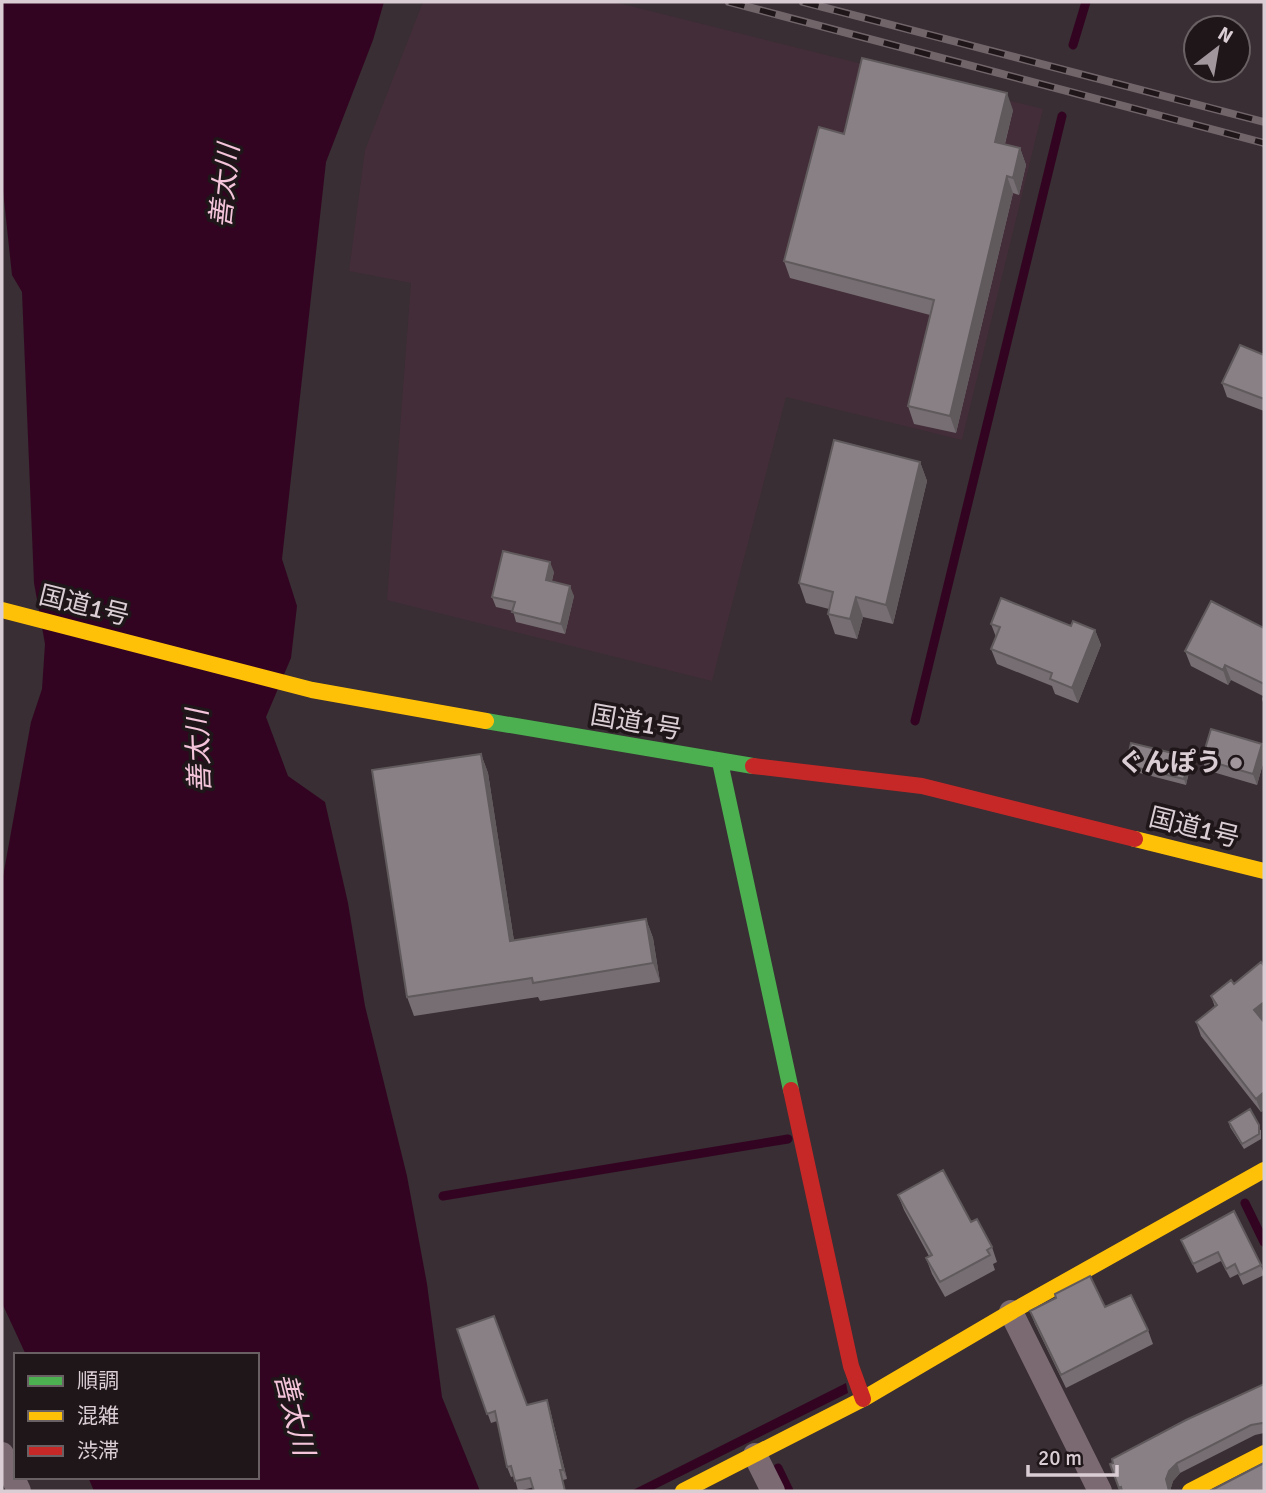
<svg xmlns="http://www.w3.org/2000/svg" width="1266" height="1493" font-family="Signika,'Noto Sans JP',sans-serif">
<style>
.built{fill:#432d38}
.water{fill:#330421}
.lines{fill:none;stroke-linecap:round;stroke-linejoin:round}
.stream{stroke:#330421;stroke-width:9}
.street{stroke:#7c6a73;stroke-width:24}
.fast{stroke:#4caf50;stroke-width:16}
.slow{stroke:#ffc107;stroke-width:16}
.jam{stroke:#c62828;stroke-width:16}
.rail-casing{stroke:#71656a;stroke-width:8}
.rail{stroke:#1e1619;stroke-width:5;stroke-dasharray:16;stroke-linecap:butt}
.wall{fill:#766e72}
.shaded-wall{fill:#605a5d}
.building{fill:#898085;stroke:#605a5d;stroke-width:2}
.poi-dot{fill:#a1969c;stroke:#1e1619;stroke-width:2.5}
.labels{text-anchor:middle;dominant-baseline:central;stroke-width:7;stroke-linejoin:round;paint-order:stroke}
.street-label{font-size:26px;fill:#daced4;stroke:#1e1619}
.poi-label{font-size:26px;font-weight:bold;fill:#daced4;stroke:#1e1619;text-anchor:end}
.water-label{font-size:28px;font-style:italic;fill:#f3c4da;stroke:#1e1619}
</style>
<rect width="100%" height="100%" fill="#382e33"/>
<!-- built -->
<path class="built" d="M423 2H614L1043 109 962 440 786 397 712 681 387 600 411 283 349 271 365 150Z"/>
<!-- water -->
<path class="water" d="M2 2H384L373 40 326 162 282 559 297 606 291 658 266 717 288 776 325 802 348 903 365 1006 407 1176 427 1284 442 1397 480 1491H94L88 1477H257V1355H26L2 1303V882L31 722 42 689 45 644 34 583 22 292 12 275 2 181Z
M846 1383 848 1393 651 1491H631Z"/>
<g class="lines">
<!-- stream -->
<path class="stream" d="M1073 45 1086 2
M915 721 1062 116
M443 1196 788 1139
M1245 1203 1264 1242
M778 1468 789 1491"/>
<!-- street -->
<path class="street" d="M1011 1312 1100 1491
M2 1454 19 1491
M755 1455 773 1491"/>
<!-- fast -->
<path class="fast" d="M486 721 753 766
M720 762 791 1090"/>
<!-- slow -->
<path class="slow" d="M2 610 312 690 486 721
M1135 839 1264 871
M683 1491 863 1399 1011 1312 1264 1170
M1190 1491 1264 1453"/>
<!-- jam -->
<path class="jam" d="M753 766 922 786 1135 839
M791 1090 851 1366 863 1399"/>
<!-- rail casing -->
<g class="rail-casing">
<path id="rail" d="M729 2 1264 143
M803 2 1264 122"/>
</g>
<!-- rail -->
<use href="#rail" class="rail"/>
</g>
<!-- wall -->
<path class="wall" d="M1013 110 1005 144 1020 148 1026 165 1019 195 1013 193 956 433 914 424 908 406 930 315 790 278 784 261 844 134Z
M1264 355V411L1227 397 1222 383Z
M920 462 927 481 893 624 863 617 857 639 835 634 828 614 829 609 806 603 799 583Z
M554 572 552 581 574 596 565 634 516 622 513 611 496 607 492 597Z
M991 624 1071 626 1095 630 1101 645 1078 703 1055 694 1052 686 997 664 991 649 996 637Z
M1264 628V706L1262 699 1263 696 1231 680 1228 685 1191 666 1185 651Z
M1264 750V760L1257 785 1206 770 1202 759Z
M481 754 488 773 514 941 646 919 653 938 660 982 540 1001 538 997 414 1016 407 997Z
M1191 763 1186 785 1128 770 1126 765Z
M1264 966V1020L1263 1021 1264 1022V1110L1261 1112 1201 1036 1196 1022 1215 1007 1211 996Z
M1229 1122 1261 1130V1139L1244 1149 1230 1127Z
M898 1195 971 1222 992 1247 997 1262 993 1264 995 1270 945 1297 932 1274 926 1258 929 1256 904 1210Z
M1181 1240 1261 1265 1264 1275 1243 1285 1238 1274 1230 1278 1221 1261 1197 1273Z
M1105 1307 1148 1330 1153 1344 1066 1388 1035 1324 1030 1311Z
M457 1329 527 1405 547 1400 550 1410 567 1479 518 1491 514 1476 511 1477 507 1467 497 1421 491 1423Z
M1264 1384V1433L1255 1435 1180 1473 1173 1481 1170 1491H1120L1110 1464Z"/>
<!-- shaded-wall -->
<path class="shaded-wall" d="M1007 93 1013 110 1001 159 995 142Z
M1020 148 1026 165 1019 195 1013 178Z
M1007 176 1013 193 956 433 950 416Z
M920 462 927 481 893 624 886 605Z
M550 562 554 572 549 590 546 580Z
M570 586 574 596 565 634 561 624Z
M856 597 863 617 857 639 850 619Z
M1095 630 1101 645 1078 703 1072 688Z
M1225 665 1231 680 1228 685 1223 670Z
M1262 744 1264 750V760L1257 785 1253 774Z
M481 754 488 773 517 960 510 941Z
M1189 757 1191 763 1186 785 1184 779Z
M646 919 653 938 660 982 653 963Z
M1264 1002V1020L1259 1024 1254 1010Z
M1264 1092V1110L1261 1112 1256 1099Z
M547 1400 550 1410 567 1479 563 1470Z
M1177 1463 1180 1473 1173 1481 1170 1491H1169L1166 1479 1169 1471Z"/>
<!-- building -->
<path class="building" d="M862 58 1007 93 995 142 1020 148 1013 178 1007 176 950 416 908 406 934 300 784 261 819 127 844 134Z
M1240 345 1264 355V399L1222 383Z
M834 440 920 462 886 605 856 597 850 619 828 614 833 592 799 583Z
M503 551 550 562 546 580 570 586 561 624 512 612 515 602 492 597Z
M1001 598 1071 626 1073 621 1095 630 1072 688 1050 679 1052 673 991 649 1000 627 991 624Z
M1211 601 1264 628V684L1225 665 1223 670 1185 651Z
M1211 729 1262 744 1253 774 1202 759Z
M1131 743 1189 757 1184 779 1126 765Z
M481 754 510 941 646 919 653 963 533 983 532 978 407 997 372 770Z
M1261 962 1264 966V1002L1254 1010 1264 1022V1092L1256 1099 1196 1022 1217 1005 1211 996 1231 980 1234 984Z
M1250 1109 1259 1125V1134L1242 1144 1229 1122Z
M943 1170 971 1222 977 1219 992 1247 987 1250 990 1255 940 1282 926 1258 932 1255 898 1195Z
M1234 1211 1261 1265 1240 1275 1235 1264 1226 1269 1218 1252 1193 1264 1181 1240Z
M1090 1276 1105 1307 1131 1295 1148 1330 1061 1375 1030 1311 1056 1298 1055 1294Z
M494 1316 527 1405 547 1400 563 1470H560L565 1491H534L530 1478 515 1481 511 1466 507 1467 495 1411 487 1414 457 1329Z
M1264 1384V1424L1262 1423 1251 1425 1177 1463 1169 1471 1166 1479 1169 1491H1122L1121 1487 1119 1488 1110 1464 1113 1463 1112 1459 1186 1420Z
M1264 1463V1491H1210Z"/>
<!-- markers -->
<circle class="poi-dot" cx="1236" cy="763" r="7"/>
<g class="labels">
<!-- street labels -->
<g class="street-label">
<text transform="translate(84 606) rotate(14)">国道1号</text>
<text transform="translate(636 723) rotate(10)">国道1号</text>
<text transform="translate(1194 828) rotate(14)">国道1号</text>
</g>
<!-- poi labels -->
<g class="poi-label">
<text x="1222" y="763">ぐんぽう</text>
</g>
<!-- water labels -->
<g class="water-label">
<text transform="translate(225 186) rotate(-84)">善太川</text>
<text transform="translate(199 751) rotate(-92)">善太川</text>
<text transform="translate(294 1414) rotate(76)">善太川</text>
</g>
</g>
<!-- border -->
<rect width="1266" height="1493" fill="none" stroke="#daced4" stroke-width="7"/>
<!-- legend -->
<rect x="14" y="1353" width="245" height="126" fill="#1e1619" stroke="#696064" stroke-width="2"/>
<rect x="28" y="1376" width="35" height="10" fill="#4caf50" stroke="#696064" stroke-width="2"/>
<text x="77" y="1388" font-size="21" fill="#daced4">順調</text>
<rect x="28" y="1411" width="35" height="10" fill="#ffc107" stroke="#696064" stroke-width="2"/>
<text x="77" y="1423" font-size="21" fill="#daced4">混雑</text>
<rect x="28" y="1446" width="35" height="10" fill="#c62828" stroke="#696064" stroke-width="2"/>
<text x="77" y="1458" font-size="21" fill="#daced4">渋滞</text>
<!-- north arrow -->
<g transform="translate(1217 49) rotate(31)"><circle r="33" fill="#1e1619" stroke="#696064" stroke-width="2"/>
<path d="M0-5L12 26L0 18L-12 26Z" fill="#a1969c"/>
<text y="-10" font-size="19" font-weight="bold" text-anchor="middle" fill="#daced4">N</text>
</g>
<!-- scale -->
<path d="M1028 1465v10h89v-10" fill="none" stroke="#daced4" stroke-width="3.5"/>
<text x="1038" y="1465" font-size="21" fill="#daced4" stroke="#1e1619" stroke-width="5" paint-order="stroke">20 m</text>
</svg>
